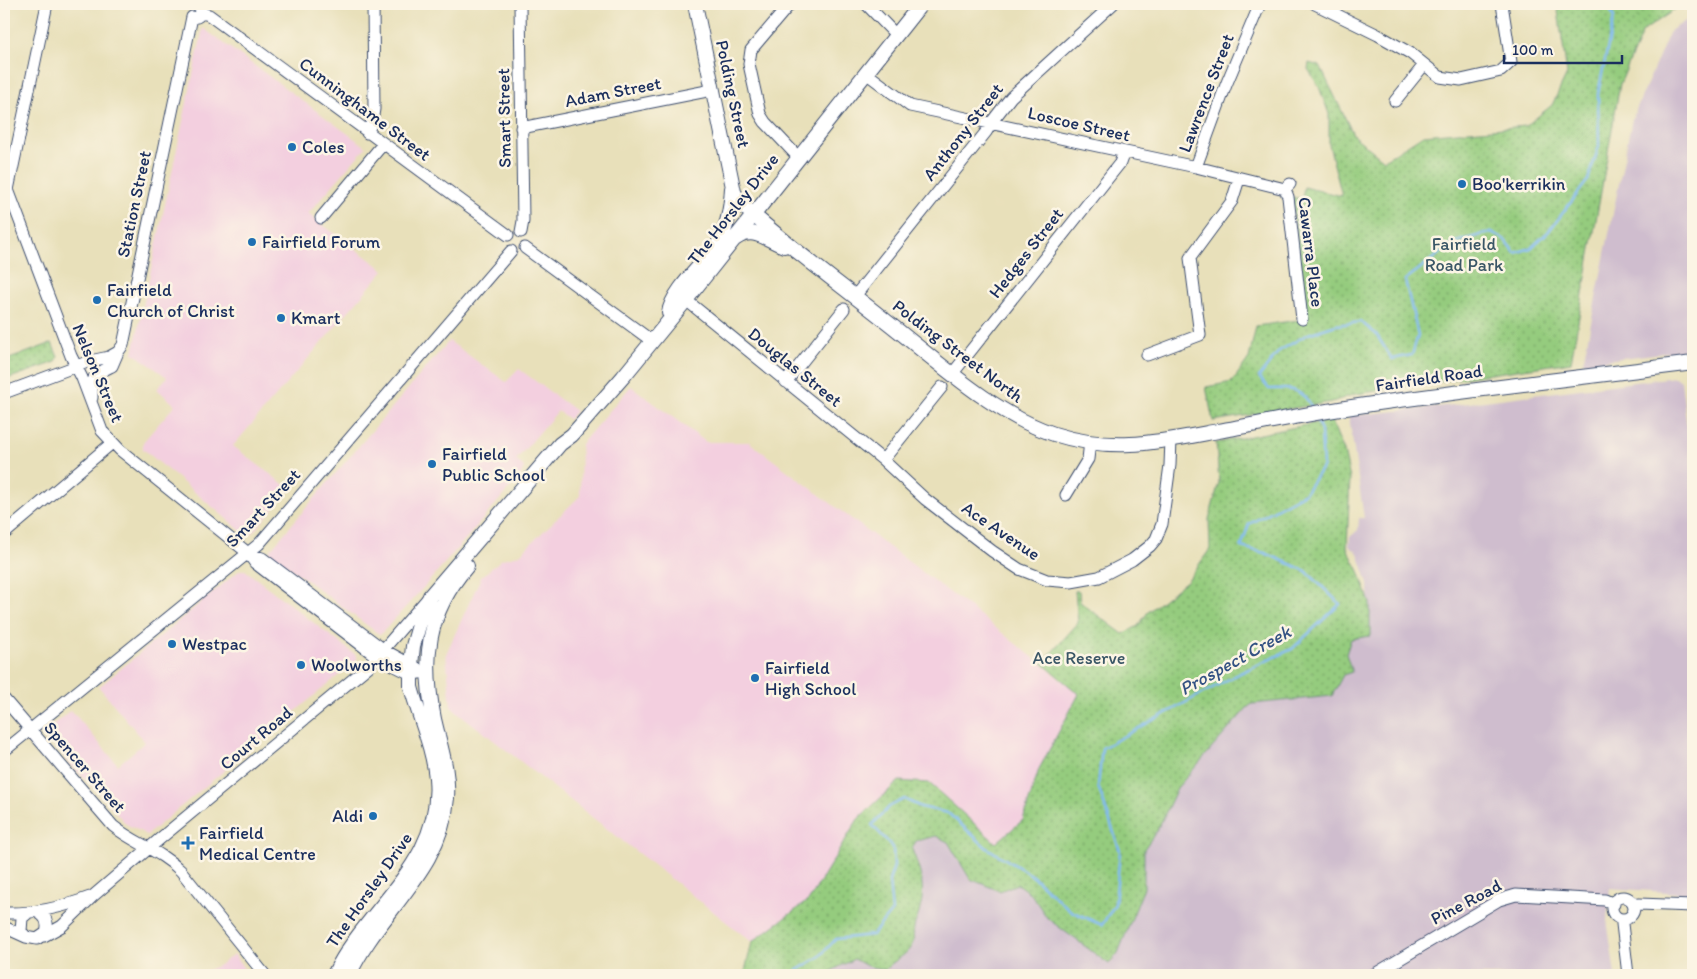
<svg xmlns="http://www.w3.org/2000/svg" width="1697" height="979" font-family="Itim,sans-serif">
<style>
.built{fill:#f3cfdf}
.industrial{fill:#cfbdce}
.park{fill:url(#park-dots);stroke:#587e6e}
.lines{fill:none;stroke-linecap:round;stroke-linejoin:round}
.stream{stroke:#81baf2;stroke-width:2.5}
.minor-casing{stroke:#3a4a6c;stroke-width:13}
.major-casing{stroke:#3a4a6c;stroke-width:16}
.minor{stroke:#fff;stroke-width:11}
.major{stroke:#fff;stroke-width:14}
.poi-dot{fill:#1f6fb2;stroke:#fcf5e5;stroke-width:2}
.labels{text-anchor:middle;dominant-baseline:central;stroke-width:5;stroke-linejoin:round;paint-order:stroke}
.street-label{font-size:18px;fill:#1b2f5e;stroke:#fcf5e5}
.poi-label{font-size:18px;fill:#1b2f5e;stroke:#fcf5e5;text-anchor:start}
.park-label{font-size:18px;fill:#3a5666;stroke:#fcf5e5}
.water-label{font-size:19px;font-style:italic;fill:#345283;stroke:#fcf5e5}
</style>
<defs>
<pattern id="park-dots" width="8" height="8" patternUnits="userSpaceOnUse" patternTransform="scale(1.25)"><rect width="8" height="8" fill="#95cc7e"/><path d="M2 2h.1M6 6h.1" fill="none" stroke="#79a66a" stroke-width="1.8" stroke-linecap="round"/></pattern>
</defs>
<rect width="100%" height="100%" fill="#fcf5e5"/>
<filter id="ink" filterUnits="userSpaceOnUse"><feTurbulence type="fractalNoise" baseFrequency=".02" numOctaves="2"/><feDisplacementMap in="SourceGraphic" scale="10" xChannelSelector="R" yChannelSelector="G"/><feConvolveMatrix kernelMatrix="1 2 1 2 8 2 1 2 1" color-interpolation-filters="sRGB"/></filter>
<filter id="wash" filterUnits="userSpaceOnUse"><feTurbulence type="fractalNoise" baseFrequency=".0096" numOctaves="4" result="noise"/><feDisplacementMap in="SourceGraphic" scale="20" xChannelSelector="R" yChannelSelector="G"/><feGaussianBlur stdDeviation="1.12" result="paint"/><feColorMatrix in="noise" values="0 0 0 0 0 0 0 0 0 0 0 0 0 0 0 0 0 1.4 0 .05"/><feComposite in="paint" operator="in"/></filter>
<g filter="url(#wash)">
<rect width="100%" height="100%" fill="#e8e0ba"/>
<!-- built -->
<path class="built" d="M203 28 366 147 308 214 384 270 233 446 290 489 251 535H246L143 449V442L175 405 157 389 167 377 133 353Z
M449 341 506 382 519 369 576 411 569 419 558 411 516 460 524 467 520 476 424 587 380 635 270 553V550Z
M631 386 706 442H749L977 613 1079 694 1039 769 1023 820 996 843 929 783 858 819 809 900 752 942 451 707 446 654 481 577 502 559 519 555 580 496 581 444Z
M240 570H245L357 656V660L147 835 126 824 97 791 72 766 44 733 71 710 118 765 145 742 99 687Z
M234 954 248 975H200L203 972 220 965Z"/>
<!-- industrial -->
<path class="industrial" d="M1693 16V349L1583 363 1632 119 1670 31Z
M1675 377 1681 381 1693 475V894L1610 888 1607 920 1615 975H826L831 971 854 959 867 966 885 970 890 964 904 955 913 943 914 927 920 909 919 866 912 850 916 841 936 836 948 842 970 879 1017 884 1031 894 1048 919 1110 964 1118 953 1144 888V849L1158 829 1177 788 1247 708 1252 704 1332 696 1343 675 1352 672 1346 654 1351 639 1370 636 1368 583 1358 553 1349 546 1350 537 1358 530 1359 518H1364L1349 416 1454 405Z"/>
<!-- park -->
<path class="park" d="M1557 4H1683L1643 31 1620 84 1571 362 1356 394 1332 402 1213 421 1206 387 1232 382 1249 358 1256 326 1306 319 1292 197 1302 199 1304 187 1342 196 1329 145V114L1319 87 1308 69 1309 63 1320 66 1354 136 1384 160 1423 135 1526 126 1552 105 1567 74Z
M52 343 58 357 56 362 4 380V361Z
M1331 420 1344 451 1350 478 1347 548 1359 571 1370 603V636L1351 639 1346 654 1352 672 1343 675 1332 696 1252 704 1247 708 1177 788 1158 829 1144 849V888L1118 953 1109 964 1048 919 1031 894 1017 884 1000 891 970 879 948 842 936 836 916 841 912 849C920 870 926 888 920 909 919 916 915 921 914 928 913 932 914 939 913 943 908 956 893 960 885 970L867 966 854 959 831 971 826 975H744L752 942 809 900 858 819 899 781 929 783 996 843 1023 820 1039 769 1079 694 1042 663 1078 623 1075 591H1079L1080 602 1123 634 1138 626 1148 612 1188 580 1210 549 1209 519 1219 482 1216 443Z"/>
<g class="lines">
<!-- stream -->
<path class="stream" d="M1312 408C1303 388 1288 388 1269 389L1259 377 1279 351 1308 334 1336 325 1361 322 1376 334 1392 359 1412 355 1418 335 1405 280 1453 243 1491 232 1504 239 1515 253 1531 248 1549 231 1588 180 1599 146 1598 93 1614 17 1607 4
M789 975 819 957 836 939 872 935 892 911 889 881 894 866 893 847 872 825 889 807 904 799 921 807 948 813 987 848 1030 874 1071 911 1102 925 1115 904 1120 851 1098 786 1102 748 1240 673 1292 649 1340 604 1306 571 1265 553 1241 547 1249 524 1305 493 1323 466 1321 431 1316 418"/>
</g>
</g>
<g filter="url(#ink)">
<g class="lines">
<!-- minor casing -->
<g class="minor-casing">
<path id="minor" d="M195 4 200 7C202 11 201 15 197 17
M520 4 523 221 521 232
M790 4 751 50 749 64 760 114 765 122 798 157
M866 4 896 35
M1315 4 1378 35 1410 53 1440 77 1461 80 1501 71 1511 62 1502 4
M201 13 209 15 508 235
M866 73 910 106 1196 167 1285 189 1290 184
M1395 101 1424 65
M521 128 712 90
M367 133 372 122 374 109 373 4
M1196 167 1226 85 1260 4
M4 179 71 356 82 378 102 431 120 450 248 553 255 563 377 657 411 674 428 672
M1285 189 1288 197 1302 319
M8 190 47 4
M321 218 383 144
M525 248 652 341
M855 296 986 132 994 119 1011 97 1113 4
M686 300 883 460 925 499 992 551 1019 569 1047 580 1071 582 1099 577 1132 560 1150 546 1156 539 1162 524 1170 465 1171 440
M1147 355 1200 335 1190 258 1232 201 1239 179
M953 373 1120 163 1124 152
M786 382 844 309
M4 393 90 361 109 357 118 352 123 345 192 17
M92 398C92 375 92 376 112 366L118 352
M883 460 942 387
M1066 495 1088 459 1090 442
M4 534 112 443
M248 553 262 558 384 650 417 668
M4 699 113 826C134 843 161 851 181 871L265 975
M4 751 259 544 511 251
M1612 908a11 11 0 1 1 22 0a11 11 0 1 1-22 0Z
M1634 905 1639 904 1693 906
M4 913C34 914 61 908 90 897
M28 913 22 918 21 931 26 937 37 939 46 933C49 923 46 916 37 912
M1623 919 1622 924 1628 975
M4 927 26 937
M44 936 62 926 93 896 162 837 369 666 427 599
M1373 975 1499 900 1516 895 1605 900 1614 904"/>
</g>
<!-- major casing -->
<g class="major-casing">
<path id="major" d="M695 4 734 192 740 203C786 245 837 282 886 321 936 360 993 414 1054 434 1113 453 1159 442 1218 431 1263 423 1307 414 1352 407 1465 390 1579 378 1693 363
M735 239C753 225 767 240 784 246
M669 313C672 290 705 263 718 244 728 227 731 207 732 188
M334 975C366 907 444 863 436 778 433 747 419 717 411 687V665L413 646 419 625 430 596 560 444 572 435 623 377 686 300 921 4
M349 975C377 913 442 870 447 798 449 770 440 746 434 719 422 660 426 614 467 566"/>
</g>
<!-- minor -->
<use href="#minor" class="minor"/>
<!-- major -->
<use href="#major" class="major"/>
</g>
</g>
<!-- markers -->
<g class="poi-dot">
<circle cx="292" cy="147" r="5"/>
<circle cx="1462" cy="184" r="5"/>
<circle cx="252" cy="242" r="5"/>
<circle cx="97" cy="300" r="5"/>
<circle cx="281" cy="318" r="5"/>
<circle cx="432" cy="464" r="5"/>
<circle cx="172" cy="644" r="5"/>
<circle cx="301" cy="665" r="5"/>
<circle cx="755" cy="678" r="5"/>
<circle cx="373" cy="816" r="5"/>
<path d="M185.5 835.5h5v5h5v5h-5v5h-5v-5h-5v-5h5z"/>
</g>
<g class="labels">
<!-- street labels -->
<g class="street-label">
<text transform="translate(613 92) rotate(-11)">Adam Street</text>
<text transform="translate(1206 93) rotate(-69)">Lawrence Street</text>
<text transform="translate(733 94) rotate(78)">Polding Street</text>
<text transform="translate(365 109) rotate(37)">Cunninghame Street</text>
<text transform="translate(504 118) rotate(-91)">Smart Street</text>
<text transform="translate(1079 124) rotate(13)">Loscoe Street</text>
<text transform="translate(963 132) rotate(-52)">Anthony Street</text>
<text transform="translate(134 204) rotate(-78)">Station Street</text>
<text transform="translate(733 209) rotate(-52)">The Horsley Drive</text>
<text transform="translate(1311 252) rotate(83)">Cawarra Place</text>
<text transform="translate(1026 253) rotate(-52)">Hedges Street</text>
<text transform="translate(958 351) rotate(37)">Polding Street North</text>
<text transform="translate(795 367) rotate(39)">Douglas Street</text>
<text transform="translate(98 373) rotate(67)">Nelson Street</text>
<text transform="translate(1429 378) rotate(-8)">Fairfield Road</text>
<text transform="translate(263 508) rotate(-47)">Smart Street</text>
<text transform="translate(1001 531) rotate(34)">Ace Avenue</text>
<text transform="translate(256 738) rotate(-40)">Court Road</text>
<text transform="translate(85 767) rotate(49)">Spencer Street</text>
<text transform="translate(369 890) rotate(-55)">The Horsley Drive</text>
<text transform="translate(1466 902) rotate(-28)">Pine Road</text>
</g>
<!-- poi labels -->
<g class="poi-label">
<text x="302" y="147">Coles</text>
<text x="1472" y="184">Boo'kerrikin</text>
<text x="262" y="242">Fairfield Forum</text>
<text x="107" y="290">Fairfield<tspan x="107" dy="21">Church of Christ</tspan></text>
<text x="291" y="318">Kmart</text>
<text x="442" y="454">Fairfield<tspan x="442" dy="21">Public School</tspan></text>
<text x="182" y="644">Westpac</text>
<text x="311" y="665">Woolworths</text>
<text x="765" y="668">Fairfield<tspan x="765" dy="21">High School</tspan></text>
<text x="363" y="816" text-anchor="end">Aldi</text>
<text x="199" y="833">Fairfield<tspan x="199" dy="21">Medical Centre</tspan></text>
</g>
<!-- park labels -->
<g class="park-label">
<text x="1464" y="244">Fairfield<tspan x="1464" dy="21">Road Park</tspan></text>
<text x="1079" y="658">Ace Reserve</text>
</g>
<!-- water labels -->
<g class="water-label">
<text transform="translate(1235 660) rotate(-29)">Prospect Creek</text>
</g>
</g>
<!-- margin -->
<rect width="1697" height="979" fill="none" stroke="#fcf5e5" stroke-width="20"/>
<!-- scale -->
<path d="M1504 55v8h118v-8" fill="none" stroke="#1b2f5e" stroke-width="2.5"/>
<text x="1512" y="55" font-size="15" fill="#1b2f5e" stroke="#fcf5e5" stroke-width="4" paint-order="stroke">100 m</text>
</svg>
